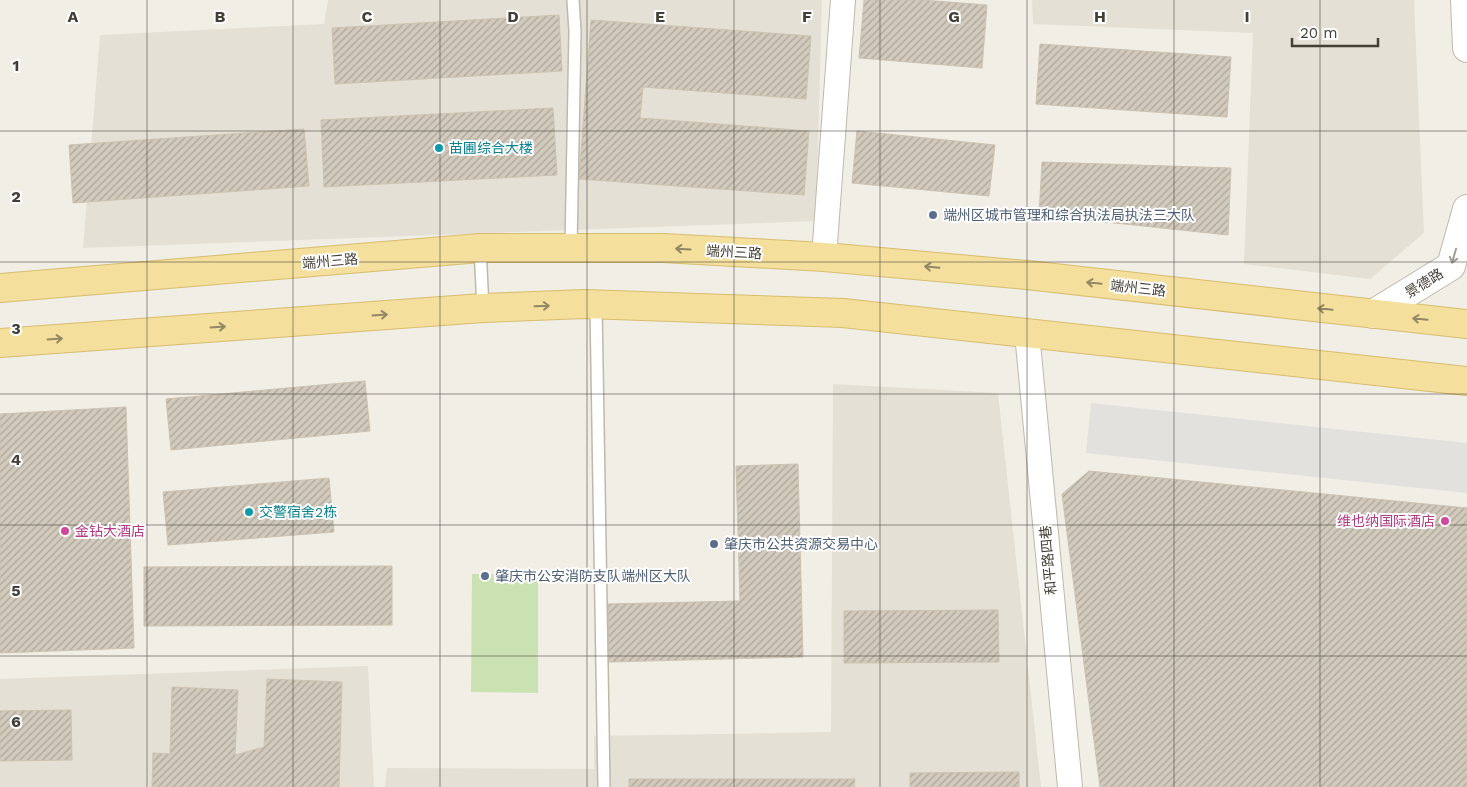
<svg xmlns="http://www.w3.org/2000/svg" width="1467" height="787" font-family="'Work Sans','Noto Sans SC',sans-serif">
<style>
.residential{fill:#e5e0d5}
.pitch{fill:#cae2b2}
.parking{fill:#e2e1de}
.building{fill:url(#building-hatch);stroke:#ccc2b0}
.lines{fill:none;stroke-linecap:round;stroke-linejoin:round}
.service-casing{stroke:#bfb9ac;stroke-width:14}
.minor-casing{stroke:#bfb9ac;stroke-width:26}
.tertiary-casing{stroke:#bfb9ac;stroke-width:30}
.primary-casing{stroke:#d7bd6e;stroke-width:30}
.service{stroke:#fff;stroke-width:11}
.minor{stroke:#fff;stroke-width:24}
.tertiary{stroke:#fff;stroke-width:28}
.primary{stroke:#f4df9c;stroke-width:28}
.oneway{stroke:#938764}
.oneway2{stroke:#a19f9a}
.grid{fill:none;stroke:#433f36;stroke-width:1;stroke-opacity:0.55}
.culture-dot{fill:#0f9aa8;stroke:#fff;stroke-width:2}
.service-dot{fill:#5c6f8a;stroke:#fff;stroke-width:2}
.hotel-dot{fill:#d1479c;stroke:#fff;stroke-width:2}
.labels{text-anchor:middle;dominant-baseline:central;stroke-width:4;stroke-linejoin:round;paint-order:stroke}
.culture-label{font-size:14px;fill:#0d838f;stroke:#fff;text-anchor:start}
.service-label{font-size:14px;fill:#4e5e75;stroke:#fff;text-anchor:start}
.street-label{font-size:14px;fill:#433f36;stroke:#fff}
.hotel-label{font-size:14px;fill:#b23c85;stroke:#fff;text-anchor:end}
.grid-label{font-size:16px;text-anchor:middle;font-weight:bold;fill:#433f36;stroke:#fff;stroke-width:4;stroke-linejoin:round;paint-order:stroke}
</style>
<defs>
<pattern id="building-hatch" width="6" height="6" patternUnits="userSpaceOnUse" patternTransform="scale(1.25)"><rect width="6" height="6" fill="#d2cabc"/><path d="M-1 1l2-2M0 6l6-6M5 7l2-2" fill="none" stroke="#aca59a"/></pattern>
</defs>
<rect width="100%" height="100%" fill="#f1eee6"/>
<!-- residential -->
<path class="residential" d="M328 0H822L816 221 83 248 100 35 324 24Z
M1032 0H1414L1424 233 1370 279 1244 264 1253 33 1033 24Z
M833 384 998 393 1041 787H385L387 768 594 769V736L831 732Z
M368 666 374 787H0V679Z"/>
<!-- pitch -->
<path class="pitch" d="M472 574H538V693L471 692Z"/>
<!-- parking -->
<path class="parking" d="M1091 403 1467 443V493L1086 453Z"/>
<!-- building -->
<path class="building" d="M864 0H922L987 5 982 68 859 58Z
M559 15 562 71 335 84 332 28Z
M591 20 811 36 806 99 643 87 640 118 809 131 804 195 579 179Z
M1040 44 1231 57 1227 117 1036 104Z
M553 108 557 175 324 187 321 120Z
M304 129 309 186 73 203 69 145Z
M857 131 995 145 989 196 852 183Z
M1042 162 1231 168 1228 235 1039 215Z
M365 381 370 431 171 450 166 399Z
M126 407 134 648 0 653V414Z
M798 464 803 657 609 662 608 604 740 601 736 466Z
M1089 471 1467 508V787H1100L1062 494Z
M329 478 334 532 168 545 163 492Z
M392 566V625L144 626V567Z
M998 610 999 662 844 663V611Z
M267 679 342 682 339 787H152L153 753 170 754 172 687 238 690 235 755 264 747Z
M71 710 72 760 0 761V711Z
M1019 772V787H910V773Z
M629 779H855L854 787H629Z"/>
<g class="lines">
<!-- service casing -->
<g class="service-casing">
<path id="service" d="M480 248 483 308
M571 248 575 31 573 0
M596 305 604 787"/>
</g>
<!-- minor casing -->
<g class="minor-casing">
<path id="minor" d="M824 257 843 0
M1027 333 1070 787"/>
</g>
<!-- tertiary casing -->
<g class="tertiary-casing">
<path id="tertiary" d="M1465 0 1467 48
M1373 314 1451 266 1467 209"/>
</g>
<!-- primary casing -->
<g class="primary-casing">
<path id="primary" d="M0 288 480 248H663L824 257 1027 275 1467 324
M0 343 483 308 585 304 843 313 1467 381"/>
</g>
<!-- service -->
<use href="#service" class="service"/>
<!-- minor -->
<use href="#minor" class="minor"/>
<!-- tertiary -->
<use href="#tertiary" class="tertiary"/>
<!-- primary -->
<use href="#primary" class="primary"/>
</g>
<!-- one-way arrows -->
<defs><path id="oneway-shaft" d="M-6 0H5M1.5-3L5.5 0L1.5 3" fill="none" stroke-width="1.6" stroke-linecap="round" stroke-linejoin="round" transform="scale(1.25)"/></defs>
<g class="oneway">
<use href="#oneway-shaft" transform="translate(683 249) rotate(-177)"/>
<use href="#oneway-shaft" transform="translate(932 267) rotate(-175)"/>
<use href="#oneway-shaft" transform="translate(1094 283) rotate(-174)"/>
<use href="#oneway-shaft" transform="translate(542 306) rotate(-2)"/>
<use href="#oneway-shaft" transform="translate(1325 309) rotate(-174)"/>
<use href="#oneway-shaft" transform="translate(380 315) rotate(-4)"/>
<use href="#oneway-shaft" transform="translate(1420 319) rotate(-174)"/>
<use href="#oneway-shaft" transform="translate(218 327) rotate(-4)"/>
<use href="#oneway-shaft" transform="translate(55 339) rotate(-4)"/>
</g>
<use class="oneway2" href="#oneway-shaft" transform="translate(1454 256) rotate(106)"/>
<!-- grid -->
<path class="grid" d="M147 0V787M293 0V787M440 0V787M587 0V787M734 0V787M880 0V787M1027 0V787M1174 0V787M1320 0V787M0 131H1467M0 262H1467M0 394H1467M0 525H1467M0 656H1467"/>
<!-- markers -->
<g class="culture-dot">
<circle cx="439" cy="148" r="5"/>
<circle cx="249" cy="512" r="5"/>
</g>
<g class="service-dot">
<circle cx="933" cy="215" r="5"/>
<circle cx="714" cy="544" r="5"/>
<circle cx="485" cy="576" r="5"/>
</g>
<g class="hotel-dot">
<circle cx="1445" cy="521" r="5"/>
<circle cx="65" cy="531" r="5"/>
</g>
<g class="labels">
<!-- culture labels -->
<g class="culture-label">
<text x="449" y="148">苗圃综合大楼</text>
<text x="259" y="512">交警宿舍2栋</text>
</g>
<!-- service labels -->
<g class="service-label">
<text x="943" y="215">端州区城市管理和综合执法局执法三大队</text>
<text x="724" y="544">肇庆市公共资源交易中心</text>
<text x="495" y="576">肇庆市公安消防支队端州区大队</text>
</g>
<!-- street labels -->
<g class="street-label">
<text transform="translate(734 252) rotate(3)">端州三路</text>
<text transform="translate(330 261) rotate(-5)">端州三路</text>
<text transform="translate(1424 283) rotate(-32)">景德路</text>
<text transform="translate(1138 288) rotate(6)">端州三路</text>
<text transform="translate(1048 560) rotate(-95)">和平路四巷</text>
</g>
<!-- hotel labels -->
<g class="hotel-label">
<text x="1435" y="521">维也纳国际酒店</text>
<text x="75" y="531" text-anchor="start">金钻大酒店</text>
</g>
</g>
<g class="grid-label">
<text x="73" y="22">A</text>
<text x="220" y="22">B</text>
<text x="367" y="22">C</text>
<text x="513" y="22">D</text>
<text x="660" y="22">E</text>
<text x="807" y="22">F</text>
<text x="954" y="22">G</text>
<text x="1100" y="22">H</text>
<text x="1247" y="22">I</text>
<text x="16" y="71">1</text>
<text x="16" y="202">2</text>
<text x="16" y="334">3</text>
<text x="16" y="465">4</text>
<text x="16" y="596">5</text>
<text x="16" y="727">6</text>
</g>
<!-- scale -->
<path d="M1292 38v8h86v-8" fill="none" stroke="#433f36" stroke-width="2.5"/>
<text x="1300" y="38" font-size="15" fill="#433f36" stroke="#ffffff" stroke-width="4" paint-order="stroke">20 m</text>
</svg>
